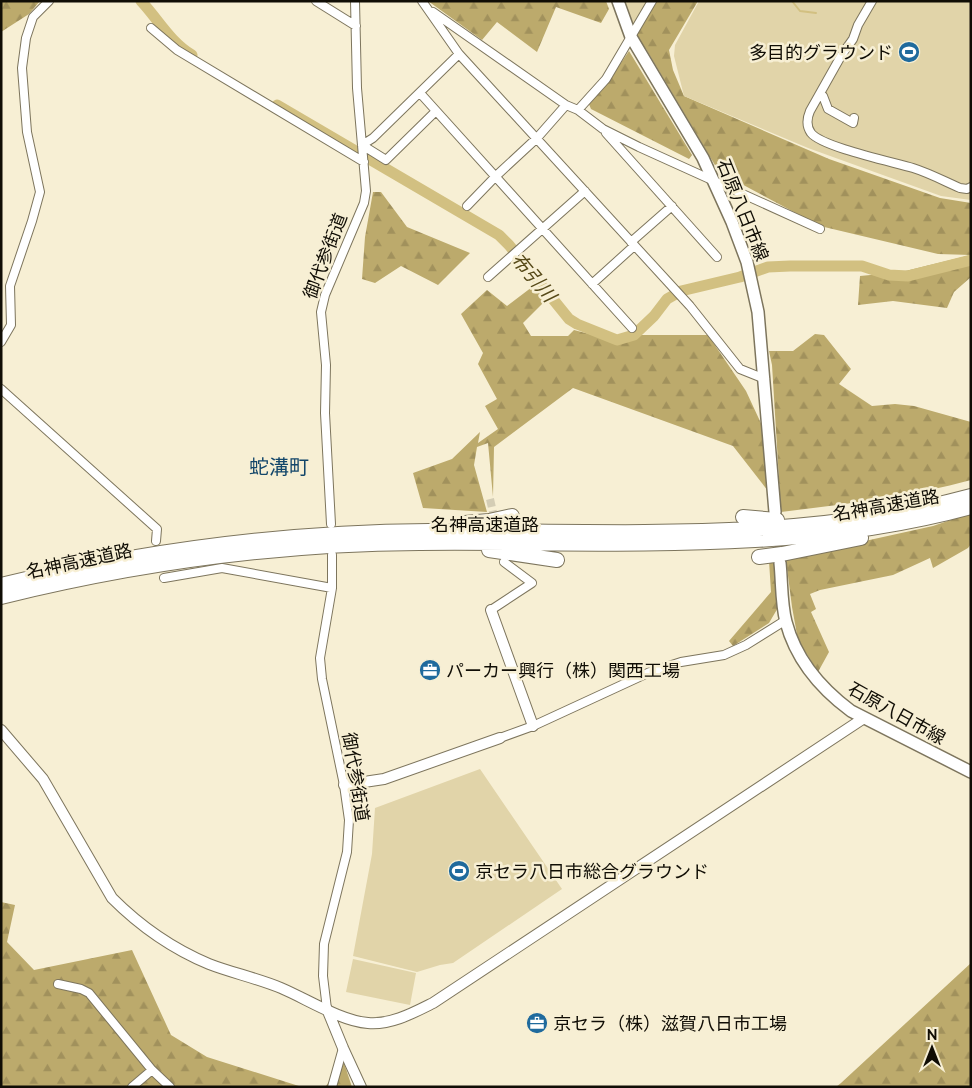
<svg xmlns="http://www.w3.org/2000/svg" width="972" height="1088" font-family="Raleway,'Noto Sans JP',sans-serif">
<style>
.forest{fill:url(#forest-firs)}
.green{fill:#e1d4a9}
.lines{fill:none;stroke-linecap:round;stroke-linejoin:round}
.stream{stroke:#d2c081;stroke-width:2}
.river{stroke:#d2c081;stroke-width:11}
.street-tunnel{stroke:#d4cdb5;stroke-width:8;stroke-dasharray:8 4;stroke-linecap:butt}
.street-casing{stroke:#7d755d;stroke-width:10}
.secondary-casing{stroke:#7d755d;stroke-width:12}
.primary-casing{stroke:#7d755d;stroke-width:14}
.highway-casing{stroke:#7d755d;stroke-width:16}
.street{stroke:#fff;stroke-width:8}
.secondary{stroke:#fff;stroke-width:10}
.primary{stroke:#fff;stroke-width:11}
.highway{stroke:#fff;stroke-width:14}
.labels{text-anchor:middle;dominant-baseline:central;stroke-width:5;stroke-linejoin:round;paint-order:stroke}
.poi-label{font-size:18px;fill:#100d05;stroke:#f7efd4;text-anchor:start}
.street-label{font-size:18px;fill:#100d05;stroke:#f7efd4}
.water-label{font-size:19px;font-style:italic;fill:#564918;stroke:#f7efd4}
.quarter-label{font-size:20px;fill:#13466a;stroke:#f7efd4}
</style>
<defs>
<pattern id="forest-firs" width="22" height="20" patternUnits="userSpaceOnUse" patternTransform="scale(1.25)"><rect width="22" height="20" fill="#bcaa6c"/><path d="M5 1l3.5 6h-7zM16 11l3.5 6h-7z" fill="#a1915c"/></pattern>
</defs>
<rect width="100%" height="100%" fill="#f7efd4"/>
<!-- forest -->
<path class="forest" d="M1 1H40L29 14 1 32Z
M428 1H606L609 9 601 23 556 7 537 52 497 22 482 40Z
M655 1H698L669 50 673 70 684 96 829 159 940 198 971 203V255L938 254 820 226 719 172 646 49 635 36Z
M629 51 692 155 689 159 591 109 588 102 608 82Z
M373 192H381L407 227 470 253 438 285 401 266 375 283 362 279 365 237Z
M971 255V277L954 292 947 308 893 301 858 305 860 276 901 272Z
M536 284 547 299 523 323 531 336H568L574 330 624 343 641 335H708L746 391 765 432 768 491 733 446 573 388 494 447 493 497 488 443 477 447 474 465 487 512 423 508 413 473 452 459 480 432 478 443 498 429 485 406 497 399 478 364 483 353 461 314 487 290 507 306Z
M815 334 824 335 851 369 839 384 872 406 895 404 914 406 971 422V480C909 497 845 504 781 512L772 365 769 351H793Z
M971 513V544L968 548 933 568 930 558 893 575 820 590 810 594 816 609 811 612 829 652 818 672 798 640 792 607 786 560 815 552 933 526Z
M769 561H775L779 606 769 623 733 646 729 641 771 592Z
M1 902 15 905 7 942 34 970 132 950 171 1035 207 1057 302 1087H1Z
M971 963V1087H836L841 1083Z
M344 1063 352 1087H325Z"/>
<!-- green -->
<path class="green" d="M623 1H651L633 29Z
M699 1H971V200L941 196 808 148 684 96 674 56 675 45Z
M480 769 562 889 453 963 440 965 417 972 353 956 372 854 375 808Z
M353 959 416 973 410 1005 346 992Z"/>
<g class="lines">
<!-- stream -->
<path class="stream" d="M792 1 800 11 816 13"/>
<!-- river -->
<path class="river" d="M141 1C158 19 170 42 192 55
M277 105 499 235 509 245 569 319 577 324 617 340 634 335 654 316 667 299 681 291 740 277 768 267 790 266H862L889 275 908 276 971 260"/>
<!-- street-tunnel -->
<path class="street-tunnel" d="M490 499 495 521"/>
<!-- street casing -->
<g class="street-casing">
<path id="street" d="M316 1 356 26
M422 1 459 54 690 306 740 369 765 379
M872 1 858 25 853 39 841 56 810 111C807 118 806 126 811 133 822 147 893 162 913 168 929 173 944 181 960 188L967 189 971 187
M433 12 566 105 578 110 603 129 639 147 820 229
M151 28 177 50 364 162
M420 93 632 328
M820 95 823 96 828 109 853 123 854 118
M578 110 606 79 652 1
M436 111 386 160 362 145 373 138 459 54
M606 133 717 257
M467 206 496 176 537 138 566 105
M631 242 672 206
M488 277 585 191
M592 284 634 246
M1 342 11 325 10 286 32 221 40 192 27 132 22 68 26 38 33 17 49 1
M1 389 157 529 156 541
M331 524 325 413 326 365 321 312 325 295 364 203 366 191 357 88 355 1
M164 578 222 568 332 588
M491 610 532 583 504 562
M500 738 533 726 650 672 681 662 724 655 746 645 786 620
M58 984 81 989 89 993 152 1070 170 1087
M327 1009 323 976 324 944 347 852 349 820 344 785 322 679 320 658 332 588V555
M132 1087 152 1070
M332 1087 343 1048"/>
</g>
<!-- secondary casing -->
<g class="secondary-casing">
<path id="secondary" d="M491 610 533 726
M1 730 43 779 112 898C139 925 173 949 209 964 232 973 257 978 281 988 307 999 341 1021 368 1023 391 1025 413 1013 433 1003L864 718
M344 785 384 779 500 738
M327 1009 343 1048 361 1087"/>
</g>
<!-- primary casing -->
<g class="primary-casing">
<path id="primary" d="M618 1 631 37 703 158 732 222 747 262 758 312 775 512
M780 563C782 582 781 603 786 622 796 660 820 688 851 711L971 772"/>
</g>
<!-- highway casing -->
<g class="highway-casing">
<path id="highway" d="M743 517 777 520
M465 523 489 521 512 516
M489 550 557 560
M759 557 782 554 861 538
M1 585C141 551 285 532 429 531 609 530 795 544 971 496
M1 597C138 563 278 544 419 543 601 541 793 556 971 507"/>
</g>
<!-- street -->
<use href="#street" class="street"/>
<!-- secondary -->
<use href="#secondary" class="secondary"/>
<!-- primary -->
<use href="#primary" class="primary"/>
<!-- highway -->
<use href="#highway" class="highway"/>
</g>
<!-- icons -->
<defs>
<g id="stadium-disc" transform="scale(1.125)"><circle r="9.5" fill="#1f6a9d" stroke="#f7efd4"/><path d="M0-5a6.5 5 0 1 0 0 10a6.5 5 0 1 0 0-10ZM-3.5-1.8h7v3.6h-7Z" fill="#fff"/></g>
<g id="office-disc" transform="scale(1.125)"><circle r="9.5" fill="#1f6a9d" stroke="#f7efd4"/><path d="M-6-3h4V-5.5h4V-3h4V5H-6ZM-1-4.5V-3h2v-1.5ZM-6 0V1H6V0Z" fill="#fff"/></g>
</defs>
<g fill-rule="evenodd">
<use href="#stadium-disc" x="909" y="52"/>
<use href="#office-disc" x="430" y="670"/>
<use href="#stadium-disc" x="459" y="871"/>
<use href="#office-disc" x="537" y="1023"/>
</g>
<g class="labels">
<!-- poi labels -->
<g class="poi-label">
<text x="893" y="52" text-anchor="end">多目的グラウンド</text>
<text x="446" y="670">パーカー興行（株）関西工場</text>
<text x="475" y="871">京セラ八日市総合グラウンド</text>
<text x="553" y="1023">京セラ（株）滋賀八日市工場</text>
</g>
<!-- street labels -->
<g class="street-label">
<text transform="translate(743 210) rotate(68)">石原八日市線</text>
<text transform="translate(325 256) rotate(-69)">御代参街道</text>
<text transform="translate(886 505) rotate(-10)">名神高速道路</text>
<text x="485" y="524">名神高速道路</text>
<text transform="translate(79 561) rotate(-12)">名神高速道路</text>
<text transform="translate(897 713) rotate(29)">石原八日市線</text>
<text transform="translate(356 777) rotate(81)">御代参街道</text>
</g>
<!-- water labels -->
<g class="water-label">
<text transform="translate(534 277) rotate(50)">布引川</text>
</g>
<!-- quarter labels -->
<g class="quarter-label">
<text x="279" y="467">蛇溝町</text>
</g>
</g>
<!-- border -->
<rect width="972" height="1088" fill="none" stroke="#100d05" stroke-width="5"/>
<!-- north arrow -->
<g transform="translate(932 1048)" stroke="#f7efd4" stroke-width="4" paint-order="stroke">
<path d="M0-4L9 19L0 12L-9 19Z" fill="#100d05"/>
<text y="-8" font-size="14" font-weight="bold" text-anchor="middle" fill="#100d05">N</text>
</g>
</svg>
